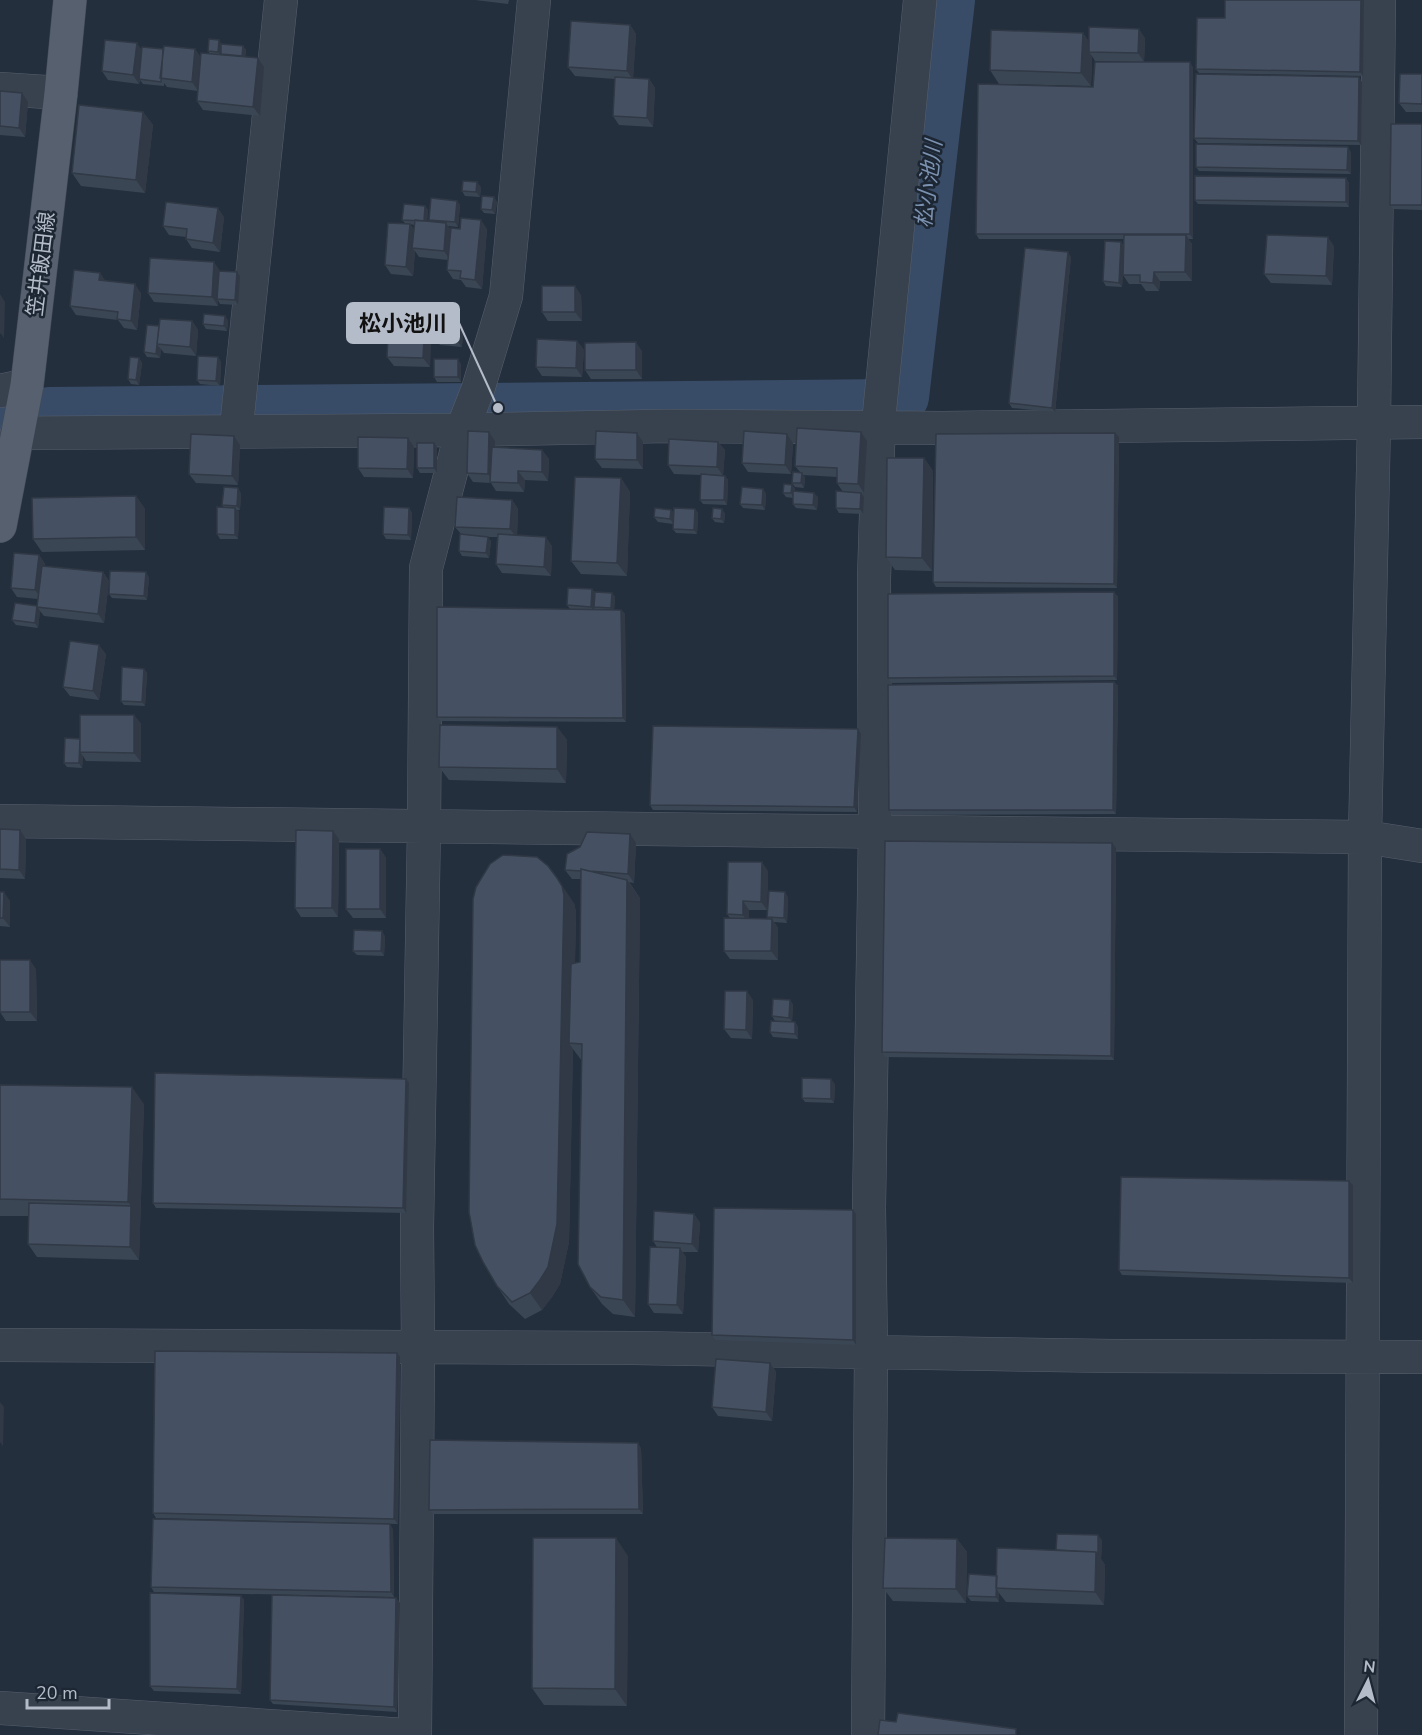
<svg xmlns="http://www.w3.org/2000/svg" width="1422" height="1735" font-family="'Nunito Sans','Noto Sans JP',sans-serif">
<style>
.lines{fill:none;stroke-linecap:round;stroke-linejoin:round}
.river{stroke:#394c67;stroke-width:50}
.minor-casing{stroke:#565f6c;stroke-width:34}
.major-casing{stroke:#414a57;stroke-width:34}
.minor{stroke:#38414e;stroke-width:33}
.major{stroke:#56606e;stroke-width:33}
.wall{fill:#3b4654;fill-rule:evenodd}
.shaded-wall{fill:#303945}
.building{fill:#455162;stroke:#303945;stroke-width:1.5}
.labels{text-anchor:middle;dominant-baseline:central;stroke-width:5;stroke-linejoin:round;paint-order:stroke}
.street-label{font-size:21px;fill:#b4bcc9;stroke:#1d2633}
.water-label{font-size:22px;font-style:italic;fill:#7c92b1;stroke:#1d2633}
.leader{fill:none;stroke:#b4bcc9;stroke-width:2}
.callout-dot{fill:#b4bcc9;stroke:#1d2633;stroke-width:2}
.callout{fill:#b4bcc9;stroke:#b4bcc9;stroke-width:2}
.callout-label{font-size:22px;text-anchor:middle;font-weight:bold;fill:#111}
</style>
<rect width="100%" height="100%" fill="#242f3e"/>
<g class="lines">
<!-- river -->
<path class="river" d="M0 419 50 412 894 404 904 397 950 0"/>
<!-- minor casing -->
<g class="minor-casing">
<path id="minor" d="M0 89 61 93
M0 391 27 385
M236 431 281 0
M17 433 462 430 670 426 943 428 1422 422
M0 821C455 829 910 831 1365 837L1422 846
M0 1345 634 1348 1113 1356 1422 1357
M0 1708 405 1735
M415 1735 418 1348 417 1228 424 826 426 568 462 430 478 389 506 296 534 0
M868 1735 871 1353 869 1208 875 830 874 579 879 417 920 0
M1361 1735 1365 837 1374 423 1379 0"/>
</g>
<!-- major casing -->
<g class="major-casing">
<path id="major" d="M0 526 27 385 61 93 70 0"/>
</g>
<!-- minor -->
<use href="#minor" class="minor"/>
<!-- major -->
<use href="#major" class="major"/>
</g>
<!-- wall -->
<path class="wall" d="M475 0H509L508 4Z
M1225 0H1364L1363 76 1199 73 1196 69 1225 18Z
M630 25 636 34 633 78 649 79 655 88 653 127 619 125 613 116 615 79 575 76 568 67Z
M1083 33 1089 42 1145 38 1144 62 1193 67V239H1188L1192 244V281H1160L1159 291H1146L1141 284H1129L1123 275V268L1122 287 1106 286 1103 281 1123 245 1124 239H979L976 234 1093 87 1135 62 1095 61 1092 56 1091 86 999 84 990 70Z
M219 40 221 44 243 46 246 50 245 57 258 58 264 67 260 116 203 110 197 101 198 91 167 87 164 83V86L143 84 140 80 139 84 108 80 102 71 142 51 163 49H195L201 58 210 54 208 51Z
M1422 74V112H1406L1399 103Z
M1362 82 1361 145 1198 143 1194 138Z
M0 91 28 102 25 137 0 135Z
M143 112 153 125 145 193 81 186 72 173Z
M1422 124V210L1393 209 1390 205Z
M1351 152V174L1199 171 1196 167Z
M1346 178 1349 183V207L1198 204 1195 200Z
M481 187 480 197 465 196 462 191Z
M494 197 497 202 495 214 484 213 481 209Z
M457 201 460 205 458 227 448 226 450 229H487L482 289 466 287 461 280 453 279 447 270 448 260 419 257 415 251 413 276 391 274 385 265 406 224 402 220 425 206 428 210 427 221H430L429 220ZM410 224 414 225V230Z
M224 217 220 252 192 248 186 239V237L169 235 163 226Z
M1334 246 1332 285 1271 283 1264 274Z
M1071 257 1055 412 1012 408 1009 403Z
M100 273 105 281 141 293 137 330 124 328 118 320 76 315 70 306Z
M240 276 238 305 220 304 218 300V306L154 302 148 293Z
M581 295 582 321H548L542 312Z
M425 317 431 326 430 367 394 366 387 357Z
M228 320 227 331 206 329 203 324Z
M192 321 198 330 196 356 164 353 161 349 160 358 147 357 144 352 159 326Z
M460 324 463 328 462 347 440 345 437 341Z
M577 341 584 350 582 377 542 376 536 367Z
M642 351V379H591L585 370Z
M218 357 221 362 220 386 200 384 197 380Z
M139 358 142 363 139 385 131 384 128 379Z
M461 364V382H437L434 377Z
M489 432 495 441V448L542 450 549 459 548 481 525 480 524 492 496 491 491 483 473 482 467 473Z
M637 433 643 442V469L602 468 595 459Z
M787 434 793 443 791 474 748 472 742 463Z
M234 436 240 445 238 485 196 483 189 474Z
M1119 437 1117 588 936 587 933 582Z
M867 441 864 493H861L864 497 863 514 839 513 836 508 843 492 837 483V477L803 475 805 477 804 488 795 487 792 483 800 472 795 466Z
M718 442 725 450 723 475 725 476 728 480 727 505 703 504 700 500 701 475 674 474 668 465Z
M414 447 413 478 364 477 358 468Z
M437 447V473H420L417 468Z
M924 458 933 471 932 571 895 570 886 557Z
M621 478 630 492 627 576 581 574 571 561Z
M792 485 795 489V491L818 497 817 510 796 508 793 504V498L786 497 783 493Z
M241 493 240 510H237L239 512 238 539H220L217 534 224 508 222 505Z
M766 493 765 510 743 508 740 504Z
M136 496 145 509V550L42 552 33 539Z
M512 500 518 509 517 535 552 546 551 576 502 573 496 564 497 537H486L491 541 489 558 462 556 459 551 461 534 455 527Z
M409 508 412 513 411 540 386 539 383 534Z
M695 509 698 513 697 534 676 533 673 529V524L658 522 654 517 671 510 674 513Z
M725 513 724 523 715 522 712 518Z
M39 555 45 564V566L103 572 109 581 104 623 44 616 40 611 38 628 16 625 12 620 37 607 38 599 17 597 11 588Z
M149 577 147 600 112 598 109 594Z
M592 589 595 593H612L615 597 614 610H621L625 614 626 722 440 721 437 717 570 609 567 605Z
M1114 592 1118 597 1117 680 891 683 888 678Z
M106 654 99 700 70 696 63 687Z
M144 669 147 673 145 706 124 705 121 701Z
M1114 682 1118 686 1116 814 892 815 889 810Z
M134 715 141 724V762L86 761 83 756 82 768 67 767 64 763 80 739Z
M557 727 567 740 566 783 449 780 439 767Z
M861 734 857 812 653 810 650 805Z
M0 829 26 839 25 879 0 878Z
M333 831 339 839 338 917H301L295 908Z
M636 843 634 883 629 882 640 898 635 1317 613 1314 602 1304 590 1287 582 1061 573 1049 569 1242 560 1284 552 1297 542 1310 525 1319 509 1304 497 1286 574 903 576 912 575 963 580 962 581 879H572L565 870Z
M1112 843 1116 848 1114 1060 885 1057 882 1052Z
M380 849 386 858V918H353L346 909Z
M768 871 767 910H749V919H768L767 917 788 897 787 923 774 922 778 928V960L730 959 724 951 730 918 727 914Z
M0 892 10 901V927L0 926Z
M385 936 384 956 357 955 353 951Z
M36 969 37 1021H6L0 1012Z
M753 1000 752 1039 731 1038 724 1029Z
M793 1004 792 1022 775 1021 772 1016Z
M795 1022 798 1027V1039L773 1037 770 1032Z
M409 1083 406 1213 156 1208 153 1203Z
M835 1084 834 1103 805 1102 802 1098Z
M0 1085 144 1104 139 1260 37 1257 28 1244 29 1216H0Z
M1349 1181 1353 1185V1283L1122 1275 1119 1270Z
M853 1210 856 1214V1345L715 1340 712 1335Z
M694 1214 700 1223 698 1252H682L686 1257 683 1314 654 1313 648 1304 657 1247 653 1241Z
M397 1353 400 1357 398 1524 156 1518 153 1513Z
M770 1363 776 1372 772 1421 718 1416 712 1407Z
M641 1448 643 1514H433L429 1510Z
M393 1529 394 1597 154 1592 151 1587Z
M957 1539 967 1552 966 1603 893 1601 883 1588Z
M1102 1540 1101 1559 1105 1565 1104 1605 1006 1602 999 1593V1602L971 1601 967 1596 997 1576 1056 1550Z
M628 1556 627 1706 544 1705 532 1688Z
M241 1596 244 1600 241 1694 154 1691 150 1686Z
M396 1598 400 1603 397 1712 273 1704 270 1700Z"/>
<!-- shaded-wall -->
<path class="shaded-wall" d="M1361 0H1364L1363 76 1360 72Z
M630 25 636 34 633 80 627 71Z
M1139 29 1145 38 1144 62 1138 53Z
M1083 33 1092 46 1089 52 1092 56 1091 86 1081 73Z
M219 40 222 45 221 56 218 52Z
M137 43 143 52 139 84 133 75Z
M243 46 246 50 245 60 242 56Z
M195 49 201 58 198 91 192 82Z
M258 58 264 67 260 116 253 107Z
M1190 62 1193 67V239L1190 234Z
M1359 77 1362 82 1361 145 1358 141Z
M649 79 655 88 653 127 647 118Z
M22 93 28 102 25 137 19 128Z
M143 112 153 125 145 193 136 180Z
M1348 147 1351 152V174L1347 170Z
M1346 178 1349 183V207L1346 202Z
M477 182 481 187 480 197 476 192Z
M494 197 497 202 495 214 492 210Z
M457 201 460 205 458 227 455 222Z
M425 206 428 210 427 226 424 221Z
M218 208 224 217 220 252 213 243Z
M481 220 487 229 482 289 475 280Z
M446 223 452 232 450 260 444 251Z
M410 224 416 233 412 248 415 251 413 276 406 267Z
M1186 235 1192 244V281L1185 272Z
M1328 237 1334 246 1332 285 1326 276Z
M1121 242 1125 246 1122 287 1119 283Z
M1068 252 1071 257 1055 412 1052 408Z
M214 262 220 271 217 299 218 300V306L212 297Z
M237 272 240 276 238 305 235 300Z
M1154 272 1160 281 1159 291 1153 283Z
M100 273 106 282 99 280Z
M135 284 141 293 137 330 131 321Z
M575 286 581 295 582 321 575 312Z
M0 294 5 302 4 338 0 333Z
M225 316 228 320 227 331 224 326Z
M425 317 431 326 430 367 423 358Z
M192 321 198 330 196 356 190 347Z
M460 324 463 328 462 347 458 342Z
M577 341 584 350 582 377 576 368Z
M636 342 642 351V379L636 370Z
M157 345 161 349 160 358 156 354Z
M218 357 221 362 220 386 216 381Z
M139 358 142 363 139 385 136 380Z
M458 359 461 364V382L458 377Z
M489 432 495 441 494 483 488 474Z
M861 432 867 441 864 493 858 484Z
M637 433 643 442V469L637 460Z
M1115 433 1119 437 1117 588 1114 584Z
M787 434 793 443 791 474 785 465Z
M234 436 240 445 238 485 232 476Z
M408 438 414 447 413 478 407 469Z
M718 442 725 450 723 476 717 467Z
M434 443 437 447V473L434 468Z
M542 450 549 459 548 481 542 472Z
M924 458 933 471 932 571 922 558Z
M518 471 525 480 524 492 518 483Z
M802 473 805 477 804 488 801 483Z
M725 476 728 480 727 505 724 500Z
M621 478 630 492 627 576 617 563Z
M792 485 795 489 794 498 791 493Z
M238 488 241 493 240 510 237 506Z
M763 489 766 493 765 510 762 505Z
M814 493 818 497 817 510 813 505Z
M861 493 864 497 863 514 860 509Z
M136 496 145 509V550L136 537Z
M512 500 518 509 517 538 510 529Z
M235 508 239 512 238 539 235 535Z
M409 508 412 513 411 540 408 535Z
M695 509 698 513 697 534 694 530Z
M722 509 725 513 724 523 721 519Z
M671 510 675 515 674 524 670 519Z
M488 537 491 541 489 558 486 553Z
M546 537 552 546 551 576 544 567Z
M39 555 45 564 42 599 35 590Z
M103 572 109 581 104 623 98 614Z
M146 572 149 577 147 600 144 596Z
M592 589 595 594 594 611 591 607Z
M1114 592 1118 597 1117 680 1114 676Z
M612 593 615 597 614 612 611 608Z
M37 606 40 611 38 628 35 623Z
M621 610 625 614 626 722 623 718Z
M99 645 106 654 99 700 93 691Z
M144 669 147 673 145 706 142 702Z
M1114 682 1118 686 1116 814 1113 810Z
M134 715 141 724V762L134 753Z
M557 727 567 740 566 783 557 769Z
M858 729 861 734 857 812 854 807Z
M80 739V752L83 756 82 768 79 763Z
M20 830 26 839 25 879 19 870Z
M333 831 339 839 338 917 332 908Z
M630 834 636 843 634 883 628 874Z
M1112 843 1116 848 1114 1060 1111 1056Z
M380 849 386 858V918L380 909Z
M762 862 768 871 767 910 761 902Z
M557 878 574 903 576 912 573 1043H569L573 1049 569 1242 560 1284 552 1297 542 1310 530 1293Z
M627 880 640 898 635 1317 623 1300Z
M4 892 10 901V927L3 918Z
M785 892 788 897 787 923 784 918Z
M743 901 749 910V924L743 915Z
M772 919 778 928V960L771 951Z
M382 931 385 936 384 956 381 951Z
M30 960 36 969 37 1021 30 1012Z
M747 991 753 1000 752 1039 746 1030Z
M790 1000 793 1004 792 1022 789 1018Z
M795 1022 798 1027V1039L795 1034Z
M406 1079 409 1083 406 1213 403 1208Z
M831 1079 835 1084 834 1103 831 1099Z
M132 1087 144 1104 139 1260 130 1247 131 1206 128 1202Z
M1349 1181 1353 1185V1283L1349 1278Z
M853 1210 856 1214V1345L853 1340Z
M694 1214 700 1223 698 1252 692 1244Z
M680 1248 686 1257 683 1314 677 1305Z
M397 1353 400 1357 398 1524 394 1519Z
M770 1363 776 1372 772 1421 766 1412Z
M0 1402 4 1407 3 1446 0 1442Z
M638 1443 641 1448 643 1514 639 1509Z
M390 1524 393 1529 394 1597 391 1592Z
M1098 1535 1102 1540 1101 1559 1105 1565 1104 1605 1095 1592 1096 1552Z
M616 1538 628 1556 627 1706 615 1689Z
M957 1539 967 1552 966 1603 956 1589Z
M996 1588 999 1593V1602L996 1597Z
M241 1596 244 1600 241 1694 237 1689Z
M396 1598 400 1603 397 1712 394 1707Z"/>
<!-- building -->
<path class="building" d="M1225 0H1361L1360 72 1196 69 1197 18H1225Z
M571 21 630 25 627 71 568 67Z
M1089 27 1139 29 1138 53 1089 52Z
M991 30 1083 33 1081 73 990 70Z
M209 39 219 40 218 52 208 51Z
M105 40 137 43 133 75 102 71Z
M221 44 243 46 242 56 221 54Z
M164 46 195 49 192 82 160 78Z
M142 47 163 49 161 82 139 79Z
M201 53 258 58 253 107 197 101Z
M1095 62H1190V234H976L978 84 1093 87Z
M1196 74 1359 77 1358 141 1194 138Z
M1400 74H1422V104L1399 103Z
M615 77 649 79 647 118 613 116Z
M0 91 22 93 19 128 0 126Z
M79 105 143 112 136 180 72 173Z
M1391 124H1422V205H1390Z
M1196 144 1348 147 1347 170 1196 167Z
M1195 176 1346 178V202L1195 200Z
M463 181 477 182 476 192 462 191Z
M482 196 494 197 492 210 481 209Z
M431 198 457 201 455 222 429 220Z
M166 202 218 208 213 243 186 239 187 229 163 226Z
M404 204 425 206 424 221 402 220Z
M461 218 481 220 475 280 460 278 461 271 447 270 451 228 460 229Z
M415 220 446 223 444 251 412 248Z
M388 223 410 224 406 267 385 265Z
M1124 235H1186L1185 272H1154L1153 283 1140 282V275H1123Z
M1267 235 1328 237 1326 276 1264 274Z
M1105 241 1121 242 1119 283 1103 281Z
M1025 248 1068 252 1052 408 1009 403Z
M150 258 214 262 212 297 148 293Z
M74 270 100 273 99 280 135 284 131 321 117 319 118 312 70 306Z
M219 271 237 272 235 300 217 299Z
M542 286H575V312H542Z
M204 314 225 316 224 326 203 324Z
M389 316 425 317 423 358 387 357Z
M160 319 192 321 190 347 157 344Z
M438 322 460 324 458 342 437 341Z
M147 325 159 326 156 354 144 352Z
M537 339 577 341 576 368 536 367Z
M636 342V370H585V343Z
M198 356 218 357 216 381 197 380Z
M130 357 139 358 136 380 128 379Z
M434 359H458V377H434Z
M797 428 861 432 858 484 837 483V468L795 466Z
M468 431 489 432 488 474 467 473Z
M596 431 637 433V460L595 459Z
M744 431 787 434 785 465 742 463Z
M1115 433 1114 584 933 582 936 434Z
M191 434 234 436 232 476 189 474Z
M358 437 408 438 407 469 358 468Z
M669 439 718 442 717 467 668 465Z
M417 443H434V468H417Z
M492 447 542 450V472L518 471V483L490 482Z
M887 458H924L922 558 886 557Z
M793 472 802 473 801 483H792Z
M701 474 725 476 724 500H700Z
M575 477 621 478 617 563 571 561Z
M784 484 792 485 791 493H783Z
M224 487 238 488 237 506 222 505Z
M742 487 763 489 762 505 740 504Z
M793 491 814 493 813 505 793 504Z
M836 491 861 493 860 509 836 508Z
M136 496V537L33 539 32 498Z
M457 497 512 500 510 529 455 527Z
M217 507 235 508V535L217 534Z
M384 507 409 508 408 535 383 534Z
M655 508 671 510 670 519 654 517Z
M674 508 695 509 694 530 673 529Z
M713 508 722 509 721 519 712 518Z
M460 534 488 537 486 553 459 551Z
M498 534 546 537 544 567 496 564Z
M14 553 39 555 35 590 11 588Z
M42 566 103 572 98 614 37 607Z
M110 571 146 572 144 596 109 594Z
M568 588 592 589 591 607 567 605Z
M595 592 612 593 611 608 594 607Z
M1114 592V676L888 678V594Z
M15 603 37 606 35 623 12 620Z
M437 607 621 610 623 718 437 717Z
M70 641 99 645 93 691 63 687Z
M122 667 144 669 142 702 121 701Z
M1114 682 1113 810H889L888 685Z
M80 715H134V753L80 752Z
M440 725 557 727V769L439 767Z
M653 726 858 729 854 807 650 805Z
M65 738 80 739 79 763H64Z
M0 829 20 830 19 870 0 869Z
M296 830 333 831 332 908H295Z
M587 832 630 834 628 874 589 871 581 869V871L565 870 567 854 580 847Z
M885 841 1112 843 1111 1056 882 1052Z
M346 849H380V909H346Z
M503 855 537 857 548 866 557 878 562 886 564 895 557 1224 548 1267 540 1280 530 1293 512 1302 497 1286 483 1262 475 1245 469 1212 473 899 476 887 490 864Z
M728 862H762L761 902 743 901V915L727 914Z
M581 869 627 880 623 1300 601 1297 590 1287 578 1264 582 1044 569 1043 571 964 580 962Z
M769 891 785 892 784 918 767 917Z
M0 892H4L3 918H0Z
M724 918 772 919 771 951H724Z
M354 930 382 931 381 951H353Z
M0 960H30V1012H0Z
M725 991H747L746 1030 724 1029Z
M773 999 790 1000 789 1018 772 1016Z
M771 1021 795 1022V1034L770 1032Z
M155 1073 406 1079 403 1208 153 1203Z
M802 1078 831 1079V1099L802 1098Z
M0 1085 132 1087 128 1202 0 1199Z
M1121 1177 1349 1181V1278L1119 1270Z
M29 1203 131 1206 130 1247 28 1244Z
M714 1208 853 1210V1340L712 1335Z
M654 1211 694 1214 692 1244 653 1241Z
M650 1247 680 1248 677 1305 648 1304Z
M155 1351 397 1353 394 1519 153 1513Z
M716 1359 770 1363 766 1412 712 1407Z
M430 1440 638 1443 639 1509 429 1510Z
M153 1519 390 1524 391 1592 151 1587Z
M1057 1534 1098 1535V1554L1096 1552 1056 1550Z
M533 1538H616L615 1689 532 1688Z
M885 1538 957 1539 956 1589 883 1588Z
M997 1548 1096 1552 1095 1592 996 1588Z
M969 1574 997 1576 996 1597 967 1596Z
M150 1593 241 1596 237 1689 150 1686Z
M272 1595 396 1598 394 1707 270 1700Z
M898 1713 1016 1729V1735H878L880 1720 896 1722Z"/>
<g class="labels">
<!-- street labels -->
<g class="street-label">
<text transform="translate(41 264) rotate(-83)">笠井飯田線</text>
</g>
<!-- water labels -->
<g class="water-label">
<text transform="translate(929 184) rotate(-83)">松小池川</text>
</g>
</g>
<!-- callouts -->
<path class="leader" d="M498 408L459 323"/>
<circle class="callout-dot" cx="498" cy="408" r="6"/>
<rect class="callout" x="347" y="303" width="112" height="40" rx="6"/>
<g class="callout-label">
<text x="403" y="331">松小池川</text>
</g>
<!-- north arrow -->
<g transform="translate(1368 1681) rotate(6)" stroke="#1d2633" stroke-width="4.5" paint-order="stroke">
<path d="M0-4.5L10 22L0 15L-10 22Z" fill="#b4bcc9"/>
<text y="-9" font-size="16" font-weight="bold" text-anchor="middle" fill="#b4bcc9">N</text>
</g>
<!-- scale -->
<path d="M27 1699v9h82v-9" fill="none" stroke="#b4bcc9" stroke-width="3"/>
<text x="36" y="1699" font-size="18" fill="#b4bcc9" stroke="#1d2633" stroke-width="4.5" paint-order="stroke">20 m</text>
</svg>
